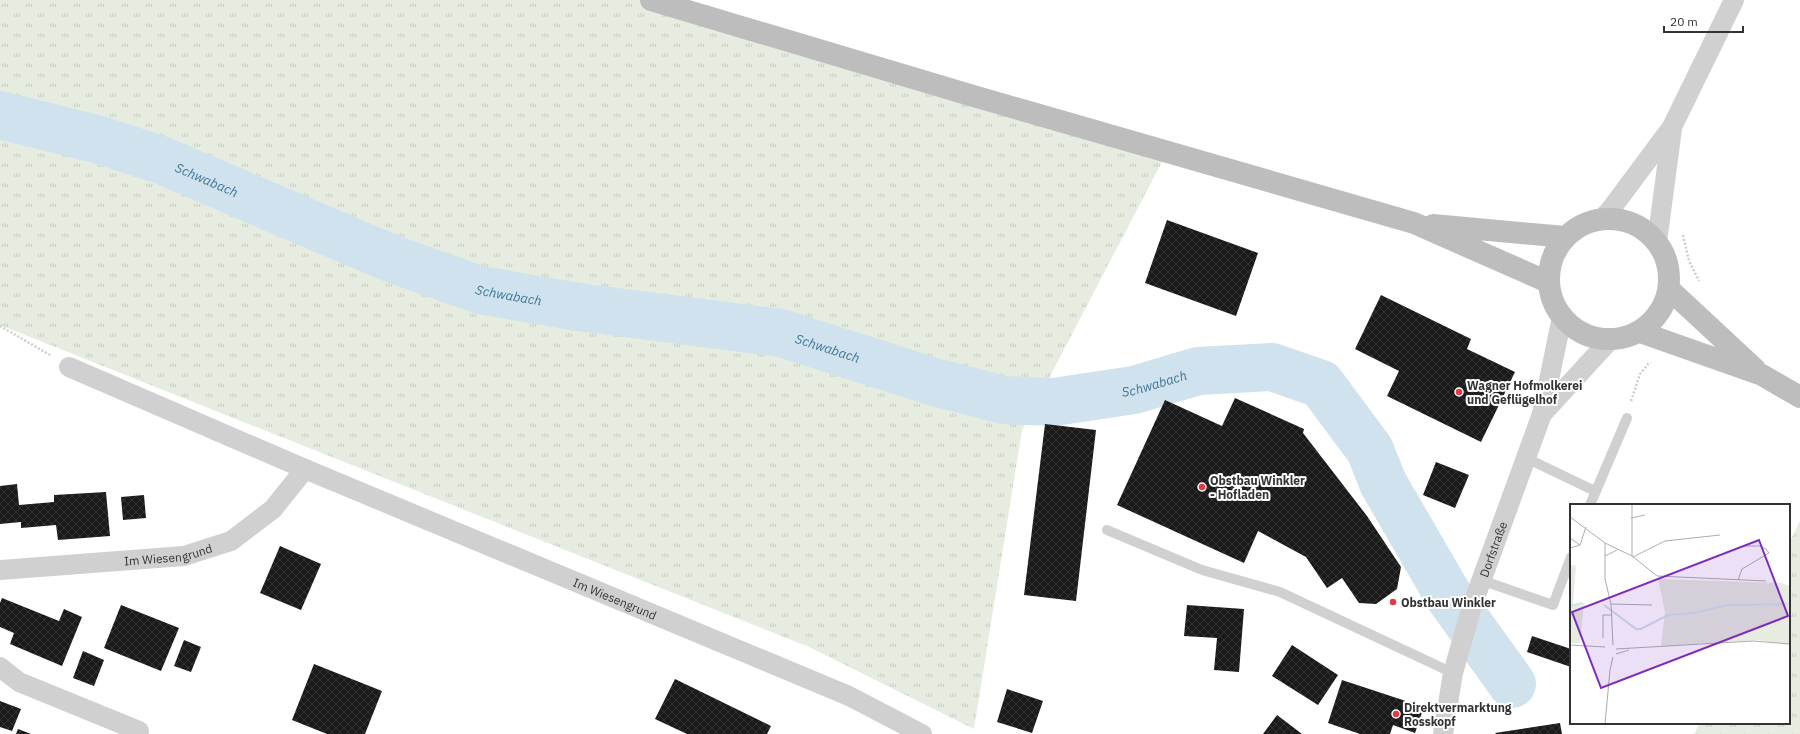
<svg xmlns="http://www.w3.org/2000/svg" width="1800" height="734" font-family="'IBM Plex Sans',sans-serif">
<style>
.grass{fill:url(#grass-tufts)}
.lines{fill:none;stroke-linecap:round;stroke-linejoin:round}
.river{stroke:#cfe2ee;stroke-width:48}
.building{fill:url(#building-cross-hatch)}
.path{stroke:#cdcdcd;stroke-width:2.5;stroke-dasharray:2 2;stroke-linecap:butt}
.service{stroke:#d0d0d0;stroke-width:10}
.minor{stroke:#d0d0d0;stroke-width:20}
.secondary{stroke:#bdbdbd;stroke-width:22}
.poi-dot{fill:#e63946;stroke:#fff;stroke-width:1.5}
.labels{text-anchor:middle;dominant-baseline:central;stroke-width:4;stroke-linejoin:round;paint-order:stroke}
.poi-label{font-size:12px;font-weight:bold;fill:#333;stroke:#fff;text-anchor:start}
.street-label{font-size:12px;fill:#333;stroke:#fff}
.water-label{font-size:13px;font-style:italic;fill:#3f7597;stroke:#fff}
.inset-river{fill:none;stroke:#cfe2ee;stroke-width:2}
.inset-road{fill:none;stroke:#adadad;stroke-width:1}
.view{fill:#7b2cbf;fill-opacity:0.15;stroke:#7b2cbf;stroke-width:2}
.inset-edge{fill:none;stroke:#333;stroke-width:2}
</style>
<defs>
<pattern id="grass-tufts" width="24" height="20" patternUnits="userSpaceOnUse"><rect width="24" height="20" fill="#e6ecdf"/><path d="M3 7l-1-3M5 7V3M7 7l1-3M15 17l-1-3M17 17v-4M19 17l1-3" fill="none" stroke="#c6cbc0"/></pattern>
<pattern id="building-cross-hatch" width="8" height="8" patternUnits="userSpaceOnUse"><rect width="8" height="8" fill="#1a1a1a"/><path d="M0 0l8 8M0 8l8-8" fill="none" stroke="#333"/></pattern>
</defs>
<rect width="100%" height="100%" fill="#fff"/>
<!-- grass -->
<path class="grass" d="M0 0H663L1164 158 1022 430 974 729 809 647 0 325Z
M1800 521V734H1694L1700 723H1789V543Z"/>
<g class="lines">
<!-- river -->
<path class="river" id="s1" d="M0 115 100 140 161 160 390 258 480 290 578 307 781 333 934 382 1004 400 1054 402 1134 390 1198 371 1272 367 1321 384 1370 450 1383 483 1448 595 1512 684"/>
</g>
<!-- building -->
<path class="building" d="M1167 220 1258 253 1236 316 1145 283Z
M1381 295 1471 339 1467 349 1515 372 1481 442 1387 396 1399 371 1355 349Z
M1235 398 1304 429 1303 433 1367 516 1401 567 1397 589 1376 604 1359 603 1342 578 1327 588 1306 557 1258 531 1244 563 1117 505 1165 400 1222 426Z
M1045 424 1096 430 1076 601 1024 595Z
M1436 462 1469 475 1455 508 1423 495Z
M17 484 19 505 54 502V495L106 492 110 536 58 540 56 525 21 528V522L0 524V486Z
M144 495 146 518 123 520 121 497Z
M280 546 321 564 301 610 260 593Z
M2 598 59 621 64 609 82 617 62 666 10 644 14 633 0 627V603Z
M121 605 179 628 161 671 104 648Z
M1187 605 1244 609 1239 672 1214 670 1217 638 1184 636Z
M1532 636 1571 649V667L1527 652Z
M184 640 201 647 191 672 174 666Z
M1292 645 1338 675 1318 705 1272 676Z
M83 651 104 660 94 686 73 678Z
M314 664 382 691 365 734H327L292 720Z
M675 679 771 726 767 734H687L655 719Z
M1342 680 1424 707 1415 733 1393 725 1390 734H1360L1328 723Z
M1007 689 1043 701 1032 733 997 722Z
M0 701 21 709 12 731 0 727Z
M1277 715 1302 734H1263Z
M1560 723 1562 734H1496L1495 733Z
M18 729 31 734H16Z"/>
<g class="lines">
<!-- path -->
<path class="path" d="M1683 235 1689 261 1699 281
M0 326 50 355
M1631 401 1640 374 1648 364 1651 363"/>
<!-- service -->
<path class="service" d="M1526 458 1595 491
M1590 505 1627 418
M1107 530 1202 570 1280 592 1453 673
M1481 580 1553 605 1571 557"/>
<!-- minor -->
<g class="minor">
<path d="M1602 219 1611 209 1672 127 1734 0"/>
<path d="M1657 242 1672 129"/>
<path id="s2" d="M69 367 305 469 849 696 922 734"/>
<path d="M1542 414 1610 340"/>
<path id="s3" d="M0 570 184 556 231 541 273 509 305 469"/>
<path d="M0 667 19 682 139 731"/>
<path id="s4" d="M1443 734 1453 673 1472 606 1542 414 1562 317"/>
</g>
<!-- secondary -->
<path class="secondary" d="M651 0 970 95 1414 223 1548 282
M1549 279a60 60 0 1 1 120 0a60 60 0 1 1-120 0Z
M1433 225 1565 237
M1669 289 1755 369
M1640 332 1762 375 1800 397"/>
</g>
<!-- markers -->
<g class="poi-dot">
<circle cx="1459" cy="392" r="4"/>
<circle cx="1202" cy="487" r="4"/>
<circle cx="1393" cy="602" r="4"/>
<circle cx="1396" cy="714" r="4"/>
</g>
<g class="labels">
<!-- poi labels -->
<g class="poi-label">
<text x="1467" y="385">Wagner Hofmolkerei<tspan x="1467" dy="14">und Geflügelhof</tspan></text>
<text x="1210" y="480">Obstbau Winkler<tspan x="1210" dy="14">- Hofladen</tspan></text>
<text x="1401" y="602">Obstbau Winkler</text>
<text x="1404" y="707">Direktvermarktung<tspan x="1404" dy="14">Rosskopf</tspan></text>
</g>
<!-- street labels -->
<g class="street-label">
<text stroke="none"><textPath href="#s4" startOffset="192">Dorfstraße</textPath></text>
<text stroke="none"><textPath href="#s3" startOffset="169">Im Wiesengrund</textPath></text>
<text stroke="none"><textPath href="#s2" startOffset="593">Im Wiesengrund</textPath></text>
</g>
<!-- water labels -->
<g class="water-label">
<text stroke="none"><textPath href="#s1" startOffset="217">Schwabach</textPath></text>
<text stroke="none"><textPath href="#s1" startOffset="541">Schwabach</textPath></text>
<text stroke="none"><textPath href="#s1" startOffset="865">Schwabach</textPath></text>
<text stroke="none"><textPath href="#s1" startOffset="1201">Schwabach</textPath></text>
</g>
</g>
<!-- overview -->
<g transform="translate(1570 504)">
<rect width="220" height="220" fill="#fff"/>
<path d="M0 61 6 62 3 100 14 99 10 139H0ZM88 75 211 79 220 82V141L187 136 91 142 95 108Z" fill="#e6ecdf"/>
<path class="inset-river" d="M34 101 66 125H71L98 111 124 109 157 101 220 100M0 102 12 99"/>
<path class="inset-road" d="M0 13 35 39 62 52 87 72 196 77M61 14 75 11M0 34 10 41M35 39V75L41 100 43 141M0 44 10 41 16 23M35 52 47 46M62 52V0M63 53 95 37 150 31M168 76 172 65 199 49 196 45 189 42H174M41 100 82 101M33 134V111H41M0 141 35 143M46 145 183 137 220 140M46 150 59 146M35 220 40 166 43 153"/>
<path class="view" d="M189 36 218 112 31 184 2 108Z"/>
<rect width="220" height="220" class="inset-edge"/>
</g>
<!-- scale -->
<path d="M1664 26v6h79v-6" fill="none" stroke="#333333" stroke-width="2"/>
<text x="1670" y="26" font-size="12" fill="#333333" stroke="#ffffff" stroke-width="3" paint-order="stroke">20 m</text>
</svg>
